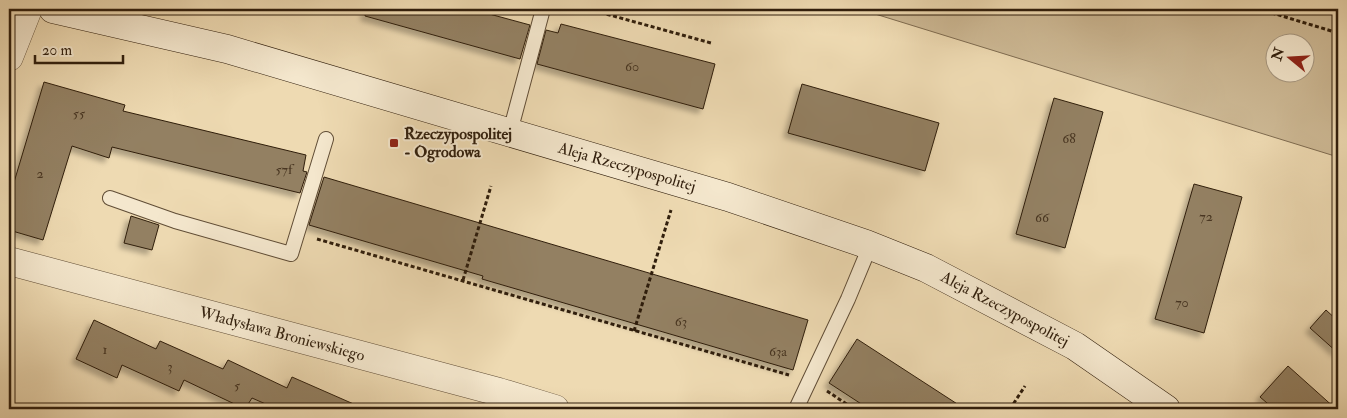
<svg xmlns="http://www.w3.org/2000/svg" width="1347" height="418" font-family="'IM FELL Double Pica',serif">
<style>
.green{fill:#ceba96;stroke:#7f6c51;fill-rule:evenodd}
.building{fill:#938062;stroke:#301e0c;filter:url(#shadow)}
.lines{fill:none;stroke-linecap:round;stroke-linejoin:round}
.lane-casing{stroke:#604d36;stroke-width:16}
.street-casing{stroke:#604d36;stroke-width:29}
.secondary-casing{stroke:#301e0c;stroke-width:29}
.path{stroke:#301e0c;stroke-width:3;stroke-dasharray:4 2.5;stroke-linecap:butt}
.lane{stroke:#f4e7cd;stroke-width:14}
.street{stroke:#f4e7cd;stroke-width:28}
.secondary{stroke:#f4e7cd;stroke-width:28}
.poi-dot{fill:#8f2418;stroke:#f4e7cd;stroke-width:2}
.labels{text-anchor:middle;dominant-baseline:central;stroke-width:4;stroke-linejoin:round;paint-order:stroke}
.number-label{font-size:14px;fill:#493622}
.poi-label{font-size:16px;font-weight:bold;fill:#301e0c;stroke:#f4e7cd;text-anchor:start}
.street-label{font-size:16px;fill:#301e0c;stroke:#f4e7cd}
</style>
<defs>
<filter id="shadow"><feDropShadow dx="-4.5" dy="4.5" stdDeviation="2.5" flood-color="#0004"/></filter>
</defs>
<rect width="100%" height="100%" fill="#eedab2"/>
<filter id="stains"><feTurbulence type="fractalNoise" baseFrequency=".004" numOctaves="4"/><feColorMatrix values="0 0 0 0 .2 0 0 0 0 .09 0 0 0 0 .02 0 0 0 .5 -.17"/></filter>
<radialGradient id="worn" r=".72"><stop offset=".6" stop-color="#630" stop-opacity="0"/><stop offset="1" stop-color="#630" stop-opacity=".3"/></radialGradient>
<!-- green -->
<path class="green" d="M859 9H1338V157ZM1274 42H1304V72H1274Z"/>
<!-- building -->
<path class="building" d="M366 9H471L530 25 520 59 365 16Z
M561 24 715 64 703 109 537 64 546 30 558 33Z
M44 82 125 105 123 111 306 155 303 171 307 172 300 193 112 147 109 158 72 146 43 240 9 230V199Z
M802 84 939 123 925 171 788 133Z
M1054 98 1103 112 1065 248 1016 234Z
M324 177 808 320 793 370 482 279 483 276 309 225Z
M1194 184 1242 197 1204 333 1155 319Z
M131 216 159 225 152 250 124 243Z
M1326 310 1338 321V353L1310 328Z
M94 320 156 349 160 341 223 369 228 360 287 388 292 377 365 409H277L252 398 245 409 184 380 179 391 122 365 117 378 76 359Z
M857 339 965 409H869L829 383Z
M1288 366 1336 409H1274L1260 397Z"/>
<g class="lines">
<!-- lane casing -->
<g class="lane-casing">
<path id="lane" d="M510 132 543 9
M110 198 175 221 291 254 326 139
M796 409 848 299 870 246"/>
</g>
<!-- street casing -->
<g class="street-casing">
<path id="street" d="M9 57 28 9
M9 261 499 392 555 409"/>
</g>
<!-- secondary casing -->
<g class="secondary-casing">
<path id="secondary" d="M53 9 227 49 728 197 866 244 926 268 1075 346 1166 409"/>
</g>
<!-- path -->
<path class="path" d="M588 9 711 43
M1259 9 1338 33
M317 239 789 375
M463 280 491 186
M634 331 671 210
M827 391 854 409
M1010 409 1025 386"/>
<!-- lane -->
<use href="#lane" class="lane"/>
<!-- street -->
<use href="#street" class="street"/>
<!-- secondary -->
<use href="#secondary" class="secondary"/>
</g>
<!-- markers -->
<rect class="poi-dot" x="389" y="138" width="10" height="10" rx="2.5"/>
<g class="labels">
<!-- number labels -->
<g class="number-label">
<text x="632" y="66">60</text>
<text x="79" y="113">55</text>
<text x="1069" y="138">68</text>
<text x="284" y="169">57f</text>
<text x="40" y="173">2</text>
<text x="1206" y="216">72</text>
<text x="1042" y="217">66</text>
<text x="1182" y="302">70</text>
<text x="681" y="321">63</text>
<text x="105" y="349">1</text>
<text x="778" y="351">63a</text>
<text x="170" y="366">3</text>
<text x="237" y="385">5</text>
</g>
<!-- poi labels -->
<g class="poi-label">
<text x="404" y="134">Rzeczypospolitej<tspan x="404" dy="18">- Ogrodowa</tspan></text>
</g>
<!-- street labels -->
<g class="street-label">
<text transform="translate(627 167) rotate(16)">Aleja Rzeczypospolitej</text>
<text transform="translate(1005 309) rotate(28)">Aleja Rzeczypospolitej</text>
<text transform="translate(282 334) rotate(15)">Władysława Broniewskiego</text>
</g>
</g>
<!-- margin -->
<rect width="1347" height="418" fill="none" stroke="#eedab2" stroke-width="30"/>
<rect x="10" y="10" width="1327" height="398" fill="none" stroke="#301e0c" stroke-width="2.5"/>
<rect x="15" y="15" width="1317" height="388" fill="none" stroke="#301e0c"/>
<!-- north arrow -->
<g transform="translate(1290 58) rotate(288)"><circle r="24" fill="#f4e7cd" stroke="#a69780"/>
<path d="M0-4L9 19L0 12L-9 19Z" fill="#8f2418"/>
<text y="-8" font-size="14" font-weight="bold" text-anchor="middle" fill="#301e0c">N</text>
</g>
<!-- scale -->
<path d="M35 55v8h88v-8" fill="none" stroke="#301e0c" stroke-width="2.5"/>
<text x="42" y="55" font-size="15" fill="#301e0c" stroke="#f4e7cd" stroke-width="4" paint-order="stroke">20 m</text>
<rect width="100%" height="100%" filter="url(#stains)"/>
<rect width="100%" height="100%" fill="url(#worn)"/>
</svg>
